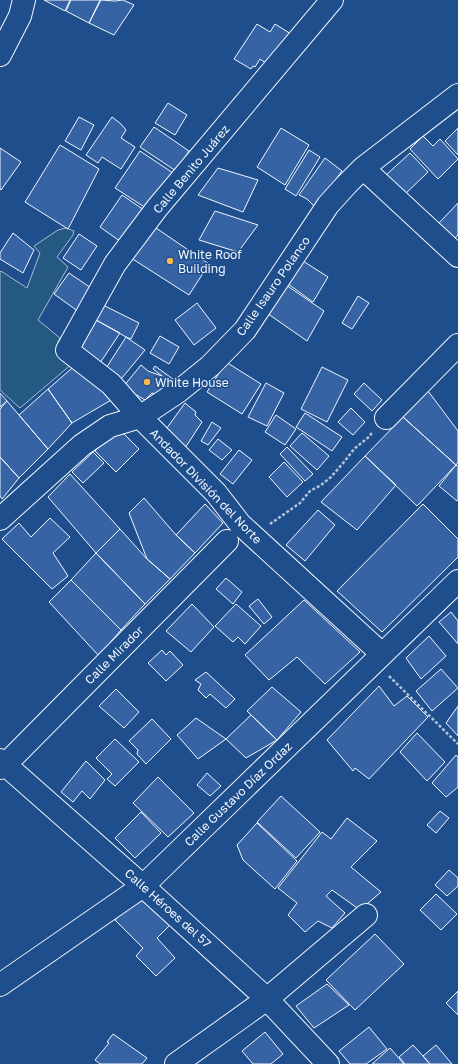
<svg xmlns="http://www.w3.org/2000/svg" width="458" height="1064" font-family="'Golos Text',sans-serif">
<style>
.green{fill:#245a82;stroke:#a8bbd7}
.building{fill:#3563a3;stroke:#f2f6ff}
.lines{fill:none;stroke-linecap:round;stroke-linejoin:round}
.minor-casing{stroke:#f2f6ff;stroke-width:24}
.path{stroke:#b3c4dc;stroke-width:2.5;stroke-dasharray:3 2;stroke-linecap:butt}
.minor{stroke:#1f4e8c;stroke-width:22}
.poi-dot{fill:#ffb74d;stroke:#1f4e8c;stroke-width:1.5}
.labels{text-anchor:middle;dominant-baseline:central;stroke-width:3;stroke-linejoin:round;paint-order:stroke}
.street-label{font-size:12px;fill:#f2f6ff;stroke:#1f4e8c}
.poi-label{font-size:12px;fill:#f2f6ff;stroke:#1f4e8c;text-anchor:start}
</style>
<rect width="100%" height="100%" fill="#1f4e8c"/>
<!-- green -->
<path class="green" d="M66 228 74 231 73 235 57 257 68 267 38 320 60 338 58 342 57 351 73 363 20 408 0 390V272L1 271 27 288 40 253 34 246 58 230Z"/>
<!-- building -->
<path class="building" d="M44 0H70L65 11Z
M71 0H100L89 23 66 11Z
M101 0 115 1 123 0 134 5 114 35 89 23Z
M257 24 270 32 275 24 291 34 270 66 260 59 255 67 253 66 251 69 234 59Z
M168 103 187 115 175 135 155 123Z
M79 117 94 125 81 150 65 141Z
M112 117 121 124 126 130 121 138 135 147 121 169 102 157 98 163 86 155Z
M154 127 189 151 176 171 140 147Z
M281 128 309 145 285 185 257 167Z
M458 128V155L445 141Z
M423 136 433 146 440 139 458 159 438 179 410 149Z
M60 145 99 169 68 229 25 202Z
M0 148 21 162 1 190 0 189Z
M309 150 320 157 296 196 285 189Z
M140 151 173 173 149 210 115 188Z
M410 153 428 172 403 196 385 176Z
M325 158 342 171 315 207 307 199 299 195Z
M218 168 258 180 243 212 198 195Z
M122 195 147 212 124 244 100 227Z
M458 203V235L455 238 439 223Z
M215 211 258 225 238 252 199 240Z
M156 228 209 264 189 295 131 258Z
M13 233 34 250 23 273 0 259V253Z
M79 234 97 246 81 270 63 258Z
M303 261 328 277 313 302 288 284Z
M69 273 94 290 79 312 54 294Z
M286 285 324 311 307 341 264 311Z
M358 296 369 303 352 329 342 323Z
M197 303 216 328 194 345 175 320Z
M103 305 139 323 131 339 126 337 96 320Z
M96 320 120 333 98 366 78 354Z
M160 336 179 347 169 364 150 353Z
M126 337 145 350 117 384 103 373Z
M226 362 261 384 242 414 207 392Z
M78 363 118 396 72 423 48 389Z
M141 365 148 371 162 376 153 369 155 366 173 379 171 383 168 382 158 395 152 393 145 400 123 387Z
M322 367 348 380 327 422 301 409Z
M266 383 284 393 267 426 248 417Z
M364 383 382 400 372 411 354 394Z
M48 389 72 423 48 449 19 415Z
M428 391 458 431V462L456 465 403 417Z
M0 393 7 401 0 407Z
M7 401 48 449 19 478 0 457V409Z
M185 403 196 412 195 415 202 422 185 448 164 432Z
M351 408 365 422 353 435 338 422Z
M305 413 342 437 332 451 296 427Z
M276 415 296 429 285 445 265 432Z
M403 417 456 465 417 506 365 456Z
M212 422 221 428 208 445 201 441Z
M118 428 139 449 116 472 95 451Z
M302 433 329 456 317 470 290 446Z
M218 439 232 450 222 460 209 450Z
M287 447 313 474 305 481 280 454Z
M239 450 252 460 233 484 220 474Z
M93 452 104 463 83 483 72 472Z
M365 456 396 485 357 530 321 502Z
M0 457 19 478 2 499 0 496Z
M284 462 303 482 287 497 269 477Z
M456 465 458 466V499L457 501 439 486Z
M70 474 120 529 96 553 48 497Z
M144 498 176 535 195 553 170 579 147 559 129 513Z
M205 504 223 523 195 553 176 535Z
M423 504 458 539V557L382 632 337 591Z
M318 510 335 525 305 561 286 545Z
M50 518 70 537 53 553 68 576 52 589 2 539 19 523 31 537Z
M120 529 147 559 170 579 145 604 96 553Z
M96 553 145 604 121 630 71 580Z
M226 578 242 592 233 604 216 589Z
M71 580 121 630 99 656 49 602Z
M258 599 272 617 264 624 249 606Z
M304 600 360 652 325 684 297 657 269 680 245 655Z
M192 604 214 627 191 652 166 631Z
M236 604 261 626 245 644 238 637 233 642 215 626Z
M451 612 458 621V644L439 622Z
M429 636 446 656 421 679 406 658Z
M162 650 166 655 170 651 183 665 166 681 148 663Z
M441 669 458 688 432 711 416 691Z
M206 672 235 699 226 708 210 694 206 698 198 690 201 684 195 680Z
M379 686 394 706 407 696 428 717 369 779 355 768 353 771 327 740Z
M272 687 301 712 277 740 247 711Z
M116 689 139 712 124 728 99 706Z
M458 706V736L446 723Z
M251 715 277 740 246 758 226 739Z
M196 718 226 739 198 759 177 735Z
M152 719 171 739 146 764 137 754 138 750 129 741Z
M417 733 445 762 427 781 400 752Z
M115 739 139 762 115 786 107 779 112 774 96 758Z
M456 755 458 757V787L446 797 432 783Z
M86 761 105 780 90 799 82 791 73 802 61 792Z
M207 773 221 786 210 796 197 785Z
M158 777 194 813 168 837 133 803Z
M281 796 320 832 296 858 257 822Z
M440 811 449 818 436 833 427 825Z
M141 812 161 833 135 858 115 838Z
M347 818 377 841 351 867 381 892 360 910 332 890 326 896 345 913 332 928 318 921 305 932 288 915 297 903 278 888 322 832 331 839Z
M257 823 297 861 275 889 243 860 237 845Z
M449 870 458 878V886L447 896 435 885Z
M436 894 457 914 441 930 420 910Z
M141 895 170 925 157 938 175 958 156 976 136 956 143 948 115 920Z
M375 934 404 964 355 1010 326 980Z
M327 984 349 1005 314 1028 296 1006Z
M458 991V1015L446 1003Z
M369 1027 387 1049 366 1064H350L339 1051Z
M265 1032 283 1054 271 1064H253L242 1051Z
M113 1034 147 1058 142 1064H100L95 1060 109 1043 107 1042Z
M413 1045 423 1056 430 1064H405L399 1057Z
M436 1045 452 1064H430L423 1056Z
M390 1048 404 1064H372Z"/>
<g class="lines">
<!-- minor casing -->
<g class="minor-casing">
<path id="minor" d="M332 0 157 208 115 264 67 350 111 384 140 417 216 493 240 524 382 654
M0 55 20 16 24 0
M363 168 458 256
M386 418 458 345
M0 519 82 445 110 426 140 417 179 391 210 366 245 330 328 205 347 184 363 168 458 95
M0 760 143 886 267 999 328 1064
M0 768 5 765 227 541
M0 985 143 886 458 581
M176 1064 267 999 366 915"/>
</g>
<!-- path -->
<path class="path" d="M270 524 300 503 310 491 321 485 331 477 344 462 354 449 370 436 372 432
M389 676 458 744"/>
<!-- minor -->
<use href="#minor" class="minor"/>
</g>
<!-- markers -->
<g class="poi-dot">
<circle cx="170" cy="261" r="4"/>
<circle cx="147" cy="382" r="4"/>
</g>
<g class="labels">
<!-- street labels -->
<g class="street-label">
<text transform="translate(191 169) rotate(-50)">Calle Benito Juárez</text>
<text transform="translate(273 286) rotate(-55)">Calle Isauro Polanco</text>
<text transform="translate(206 486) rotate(46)">Andador División del Norte</text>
<text transform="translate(114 655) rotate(-45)">Calle Mirador</text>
<text transform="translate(238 794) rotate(-44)">Calle Gustavo Díaz Ordaz</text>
<text transform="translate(168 908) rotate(42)">Calle Héroes del 57</text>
</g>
<!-- poi labels -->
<g class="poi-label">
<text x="178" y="254">White Roof<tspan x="178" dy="14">Building</tspan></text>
<text x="155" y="382">White House</text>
</g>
</g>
</svg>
